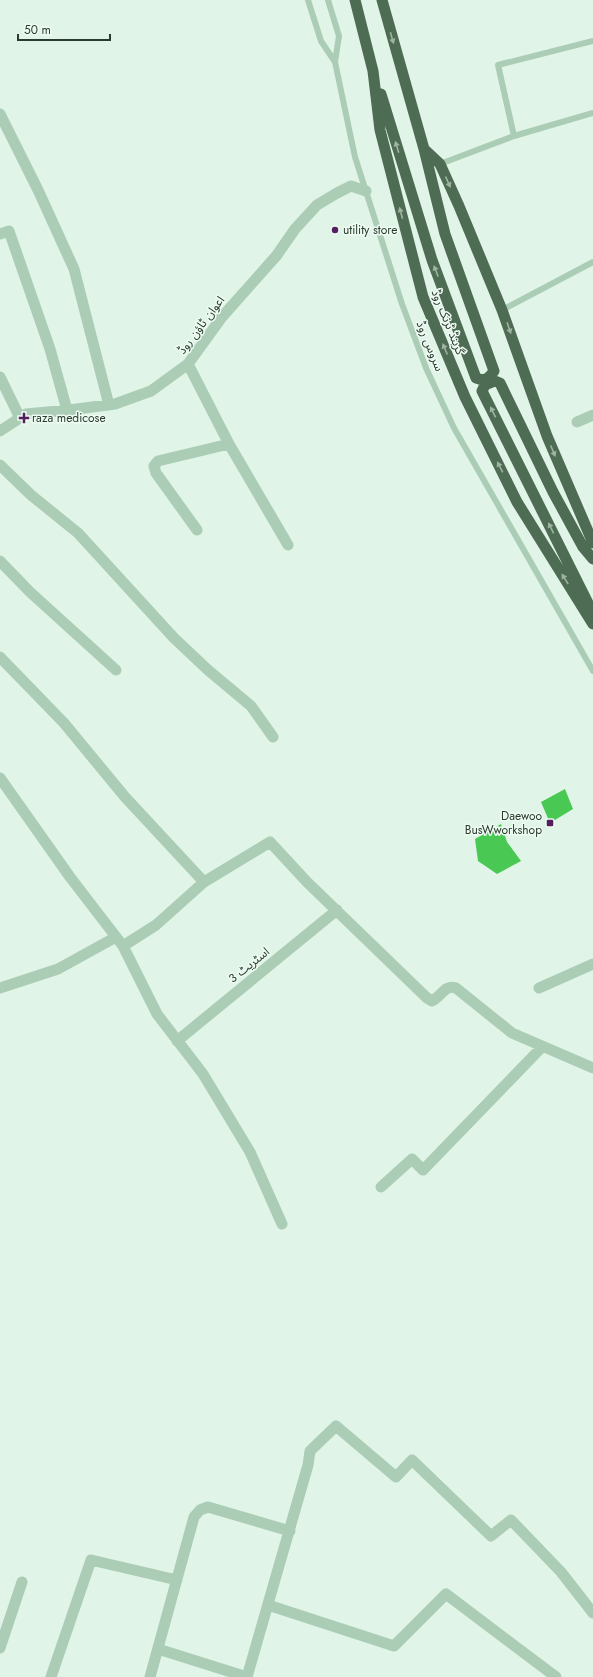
<svg xmlns="http://www.w3.org/2000/svg" width="593" height="1677" font-family="Jost,'Noto Sans Arabic',sans-serif">
<style>
.building{fill:#49c854}
.lines{fill:none;stroke-linecap:round;stroke-linejoin:round}
.service{stroke:#abcdb5;stroke-width:6}
.minor{stroke:#abcdb5;stroke-width:11}
.trunk{stroke:#4e6c53;stroke-width:11}
.oneway{fill:#9eb4a2}
.poi-dot{fill:#571e5d;stroke:#edfbf2;stroke-width:1.5}
.labels{text-anchor:middle;dominant-baseline:central;stroke-width:3;stroke-linejoin:round;paint-order:stroke}
.poi-label{font-size:12px;fill:#2a3a2d;stroke:#edfbf2;text-anchor:start}
.street-label{font-size:12px;fill:#2a3a2d;stroke:#edfbf2}
</style>
<rect width="100%" height="100%" fill="#e0f4e7"/>
<!-- building -->
<path class="building" d="M565 789 573 809 550 823 541 802Z
M501 824 507 842 521 861 497 874 478 861 475 839Z"/>
<g class="lines">
<!-- service -->
<path class="service" d="M308 0 321 41 335 62
M328 0 339 36 335 62 355 157 402 304 426 368 454 428 593 671
M514 136 498 65 593 41
M440 164 514 136 593 113
M502 310 593 262"/>
<!-- minor -->
<path class="minor" d="M0 114 38 190 74 269 109 405
M0 234 9 231 50 349 67 410
M188 364 229 444 288 545
M0 377 20 418
M577 422 593 415
M0 431 26 414 69 410 115 404 151 391 188 364 222 317 277 255 295 229 317 205 337 193 351 186 366 191
M0 465 31 495 78 533 174 638 208 670 251 706 273 737
M197 530 156 473 154 466 158 461 229 444
M0 561 30 592 116 670
M0 657 64 723 125 797 204 882 270 842 307 882 427 998 432 1001C441 997 445 984 456 988L512 1033 593 1068
M0 778 70 877 123 946 157 1014 203 1074 250 1152 282 1224
M123 946 156 925 204 882
M0 988 58 969 116 937
M539 988 593 964
M177 1041 337 910
M381 1187 412 1159 423 1170 542 1047
M268 1605 394 1646 446 1594 556 1677
M0 1648 22 1582
M158 1649 247 1677
M51 1677 91 1560 177 1580
M150 1677 194 1517 200 1510 208 1507 290 1531
M247 1677 308 1465 310 1451 336 1426 396 1477 412 1460 491 1536 511 1520 561 1572 593 1613"/>
<!-- trunk -->
<path class="trunk" d="M355 0 373 71 380 130 423 297 465 397 517 502 593 624
M382 0 424 149 440 164 459 206 502 310 547 436 593 543
M381 94 432 260 476 378C485 382 489 378 494 371L445 234 424 149
M591 609 482 391 485 385 495 381 500 383 553 492 583 547 593 559"/>
</g>
<!-- one-way arrows -->
<defs><path id="oneway-solid" d="M-6-.8H1V-3.2L6.5 0L1 3.2V.8H-6Z"/></defs>
<g class="oneway">
<use href="#oneway-solid" transform="translate(392 38) rotate(74)"/>
<use href="#oneway-solid" transform="translate(397 147) rotate(-107)"/>
<use href="#oneway-solid" transform="translate(448 182) rotate(66)"/>
<use href="#oneway-solid" transform="translate(401 213) rotate(-105)"/>
<use href="#oneway-solid" transform="translate(436 271) rotate(-111)"/>
<use href="#oneway-solid" transform="translate(509 328) rotate(71)"/>
<use href="#oneway-solid" transform="translate(445 349) rotate(-113)"/>
<use href="#oneway-solid" transform="translate(493 412) rotate(-116)"/>
<use href="#oneway-solid" transform="translate(553 451) rotate(67)"/>
<use href="#oneway-solid" transform="translate(500 467) rotate(-117)"/>
<use href="#oneway-solid" transform="translate(551 528) rotate(-116)"/>
<use href="#oneway-solid" transform="translate(565 579) rotate(-122)"/>
</g>
<!-- markers -->
<g class="poi-dot">
<circle cx="335" cy="230" r="4"/>
<path d="M22 412h4v4h4v4h-4v4h-4v-4h-4v-4h4z"/>
<rect x="546" y="819" width="8" height="8" rx="2"/>
</g>
<g class="labels">
<!-- poi labels -->
<g class="poi-label">
<text x="343" y="230">utility store</text>
<text x="32" y="418">raza medicose</text>
<text x="542" y="816" text-anchor="end">Daewoo<tspan x="542" dy="14">BusWworkshop</tspan></text>
</g>
<!-- street labels -->
<g class="street-label">
<text transform="translate(448 322) rotate(68)">گرینڈ ٹرنک روڈ</text>
<text transform="translate(201 325) rotate(-53)">اعوان ٹاؤن روڈ</text>
<text transform="translate(430 346) rotate(68)">سروس روڈ</text>
<text transform="translate(249 965) rotate(-39)">اسٹریٹ 3</text>
</g>
</g>
<!-- scale -->
<path d="M18 34v6h92v-6" fill="none" stroke="#2a3a2d" stroke-width="2"/>
<text x="24" y="34" font-size="12" fill="#2a3a2d" stroke="#edfbf2" stroke-width="3" paint-order="stroke">50 m</text>
</svg>
